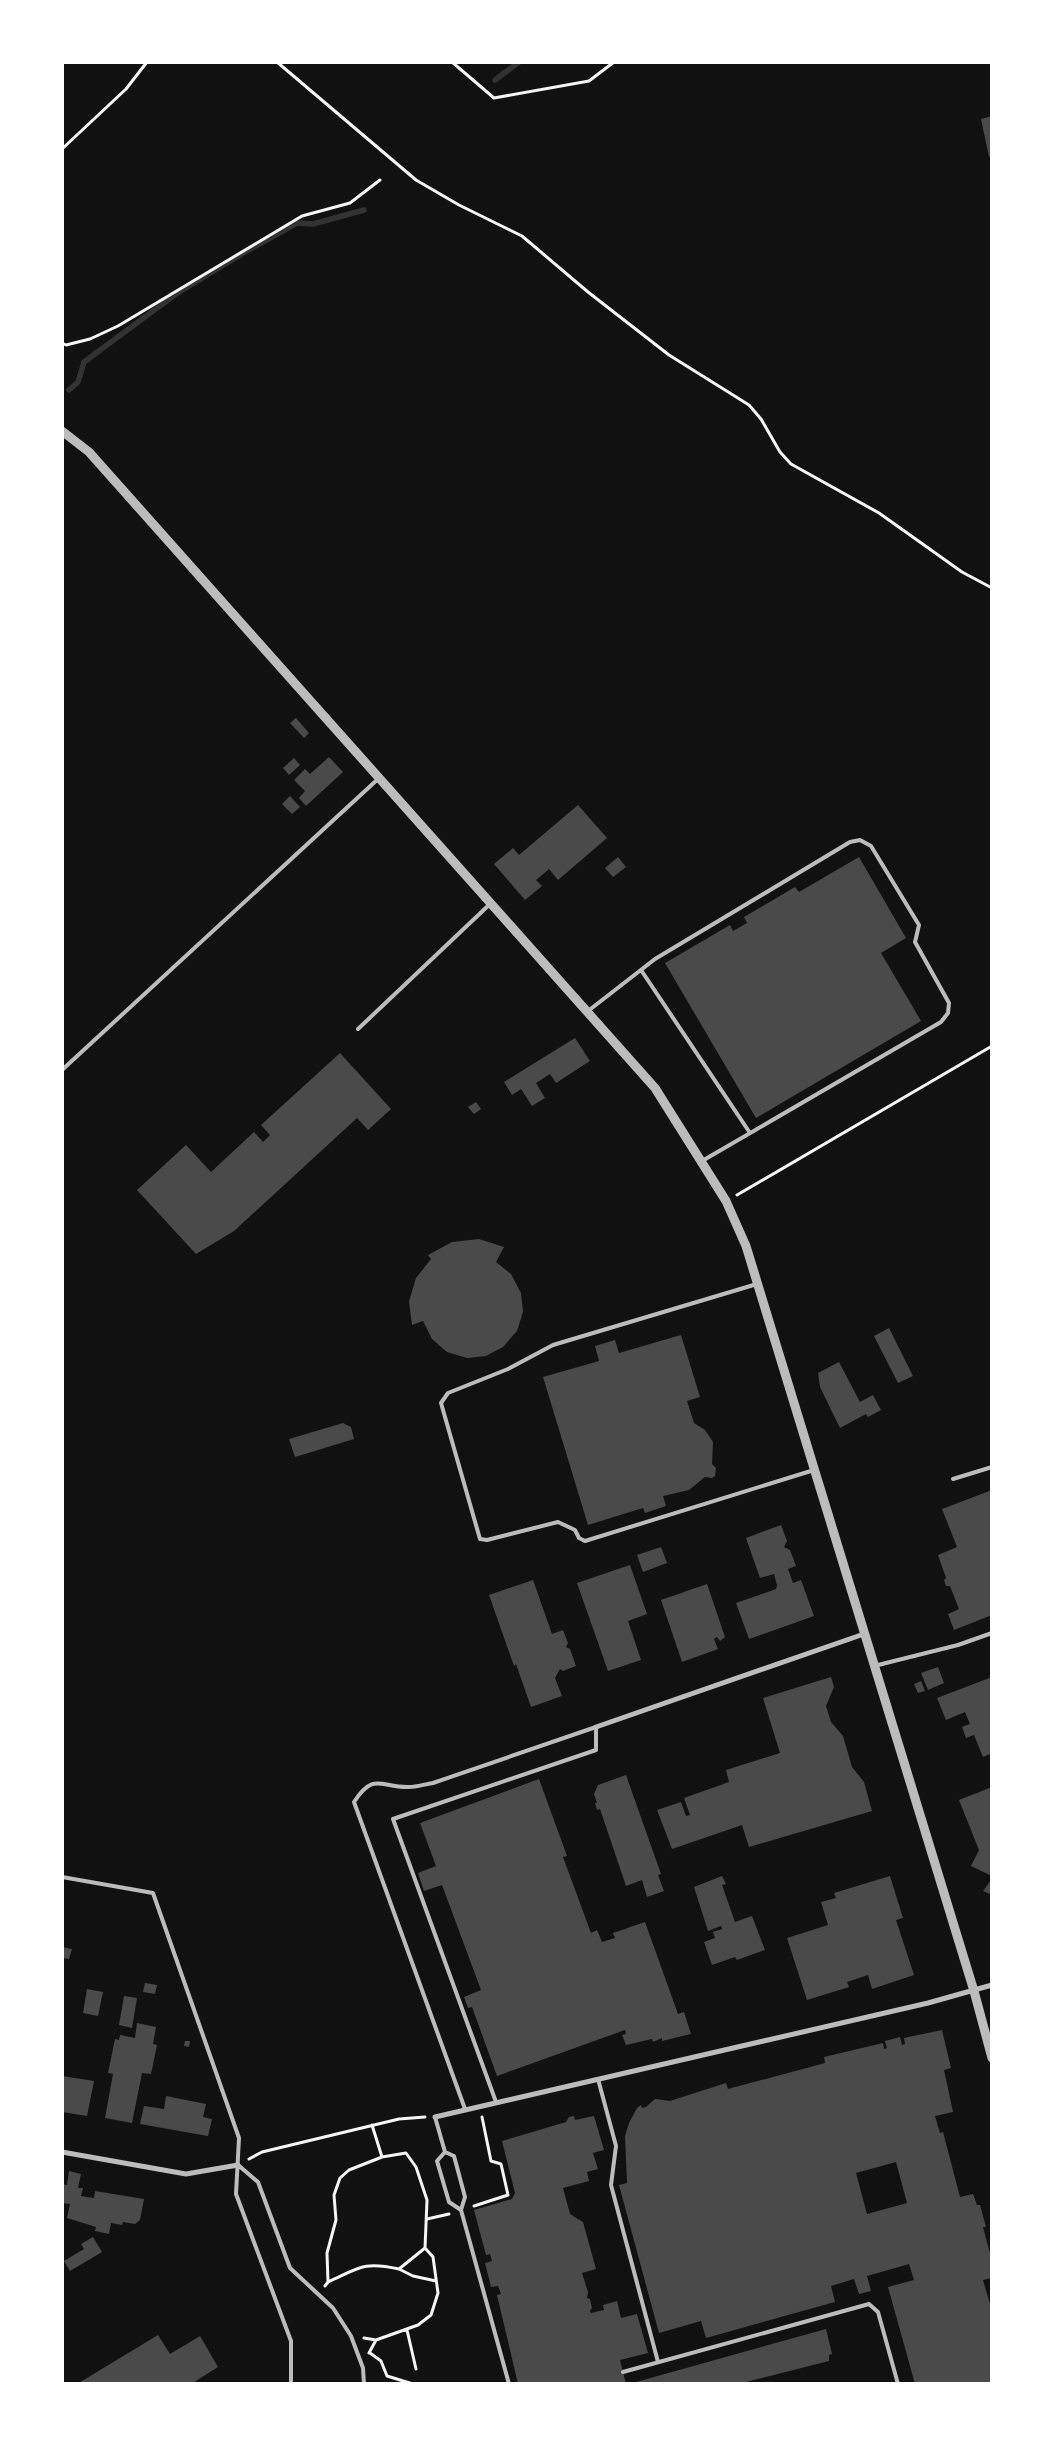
<svg xmlns="http://www.w3.org/2000/svg" width="1054" height="2446" font-family="Montserrat,sans-serif">
<style>
.lines{fill:none;stroke-linecap:round;stroke-linejoin:round}
.stream{stroke:#333;stroke-width:5.5}
.building{fill:#4a4a4a;fill-rule:evenodd}
.path{stroke:#f5f5f5;stroke-width:3}
.service{stroke:#bcbcbc;stroke-width:4}
.minor{stroke:#bcbcbc;stroke-width:5}
.tertiary{stroke:#bcbcbc;stroke-width:9}
</style>
<rect width="100%" height="100%" fill="#111"/>
<g class="lines">
<!-- stream -->
<path class="stream" d="M495 80 519 62
M69 390 78 382 84 362 176 294 245 252 297 223 313 224 364 210"/>
</g>
<!-- building -->
<path class="building" d="M992 116V156L989 157 981 119Z
M296 718 309 733 304 738 290 723Z
M329 757 343 772 306 806 299 798 305 791 294 780 305 769 310 774Z
M294 758 300 765 289 775 283 768Z
M290 796 300 807 292 814 282 804Z
M578 805 607 838 558 880 549 869 536 880 542 886 525 900 494 864 513 848 519 855Z
M618 857 626 867 613 877 605 868Z
M859 857 906 938 881 953 921 1021 756 1118 665 963 730 925 733 931 747 923 744 917 795 887 799 892Z
M575 1038 590 1061 556 1083 550 1074 536 1083 545 1098 532 1106 521 1089 512 1095 504 1082Z
M340 1053 391 1109 368 1130 357 1118 234 1231 196 1254 137 1190 186 1145 211 1172 254 1132 263 1142 270 1135 261 1125Z
M476 1102 481 1109 474 1114 468 1107Z
M479 1239 504 1247 496 1262 511 1274 521 1293 523 1312 517 1331 503 1347 486 1356 467 1358 447 1352 432 1339 423 1321 412 1325 409 1301 416 1278 431 1259 428 1255 452 1242Z
M889 1328 913 1376 898 1383 874 1336Z
M681 1335 700 1397 687 1401 694 1423 705 1430 713 1442 712 1464 716 1468 715 1476 712 1478 705 1477 689 1490 663 1496 666 1506 645 1513 643 1508 588 1525 543 1377 599 1361 595 1346 615 1340 619 1353Z
M839 1362 860 1402 873 1395 881 1410 868 1417 866 1414 840 1428 820 1387 818 1373Z
M343 1423 351 1427 354 1439 295 1457 289 1439Z
M992 1490V1615L954 1630 948 1614 959 1609 950 1586H946L944 1580 946 1578 938 1555 957 1547 942 1509Z
M781 1525 787 1541 784 1547 790 1550 796 1566 788 1569 793 1583 801 1580 814 1616 749 1639 736 1603 776 1589 777 1585 774 1574 760 1578 746 1538Z
M661 1547 667 1563 643 1572 637 1555Z
M630 1565 647 1614 628 1621 641 1660 608 1671 577 1583Z
M533 1580 552 1634 563 1630 568 1643 566 1647 570 1649 576 1666 563 1671 560 1669 555 1678 562 1696 531 1707 516 1664 514 1666 489 1595Z
M707 1584 725 1637 720 1641 717 1637 714 1639 718 1649 682 1662 661 1600Z
M938 1667 944 1683 928 1690 921 1673Z
M831 1677 834 1687 826 1706 831 1722 843 1736 852 1767 864 1782 872 1811 749 1847 742 1825 672 1849 657 1810 681 1802 686 1816 690 1815 684 1798 729 1782 726 1770 780 1753 763 1698Z
M992 1677V1753L983 1757 974 1735 966 1738 962 1727 970 1724 965 1712 946 1720 937 1698Z
M921 1681 925 1691 918 1693 914 1684Z
M626 1775 661 1874 658 1875 664 1891 647 1897 642 1880 626 1886 600 1809 597 1810 595 1803H597L594 1794 598 1785Z
M539 1779 567 1856 563 1857 591 1933 597 1930 602 1942 615 1938 613 1933 645 1922 678 2014 684 2012 691 2034 662 2041V2038L653 2042 652 2039 626 2045 622 2035 626 2034 625 2030 497 2076 472 2007 468 2008 464 1997 481 1990 442 1885 424 1891 418 1873 436 1866 420 1823Z
M992 1787V1876L971 1866 979 1850 959 1800Z
M722 1876 726 1884 722 1885 735 1922 752 1916 765 1950 737 1960 735 1957 712 1965 704 1942 715 1938 713 1932 722 1929 721 1926 708 1931 694 1887Z
M890 1876 903 1918 896 1920 914 1975 872 1989 868 1975 847 1982 849 1987 807 2000 787 1938 828 1925 821 1902 836 1898 834 1893Z
M992 1879V1895L983 1891Z
M62 1947 72 1949 69 1959 62 1958Z
M145 1983 157 1985 155 1994 143 1992Z
M87 1989 103 1992 98 2016 83 2013Z
M124 1996 137 1998 132 2028 119 2025Z
M137 2023 156 2027 153 2044 157 2045 151 2074 142 2073 132 2123 105 2118 113 2074 108 2073 115 2039 119 2040 120 2035 135 2038Z
M942 2030 951 2068 944 2070 953 2112 935 2116 940 2133 943 2132 960 2197 973 2194 977 2205H980L986 2227H983L992 2261V2278L983 2280 992 2311V2384H915L888 2287 914 2280 909 2264 867 2276 871 2291 859 2294 854 2279 831 2286 835 2302 706 2338 701 2321 659 2333 619 2185 627 2183 625 2136 629 2123 637 2108 641 2105 642 2108 646 2107 655 2099 670 2101 726 2083 728 2089 825 2063 824 2057 883 2043 884 2049 887 2048 885 2041 900 2037 902 2045 905 2044 904 2038ZM896 2162 907 2203 867 2214 856 2173Z
M185 2041H190L189 2047 184 2046Z
M62 2076 94 2081 87 2116 62 2112Z
M166 2096 206 2104 203 2117 212 2119 208 2136 140 2124 144 2106 164 2109Z
M574 2116 575 2120 594 2116 604 2150 593 2153 598 2169 587 2172 589 2181 563 2188 570 2214 583 2222 596 2269 582 2273 588 2292 587 2298 590 2299 592 2308 590 2311 591 2313 604 2310 603 2305 617 2301 621 2318 637 2314 648 2353 620 2360 626 2384H518L497 2295 501 2294 498 2286 491 2287 485 2263 492 2261 490 2254 486 2255 474 2210 512 2199 515 2193 502 2141 566 2122 569 2117Z
M69 2171 81 2174 78 2188H83L81 2196 94 2198 95 2191 144 2199 140 2220 135 2224 123 2222 122 2225 111 2223 109 2234 95 2231 96 2227 67 2218 70 2204 62 2203V2184L67 2185Z
M93 2237 102 2252 70 2271 64 2261 84 2249 81 2244Z
M826 2329 832 2354 829 2355V2361L738 2384H629Z
M158 2335 170 2354 200 2336 218 2367 191 2384H77Z"/>
<g class="lines">
<!-- path -->
<path class="path" d="M277 62 416 180 459 205 522 236 588 292 669 355 749 405 761 419 780 452 791 464 879 513 962 572 992 588
M452 62 494 98 589 81 614 62
M62 149 126 89 147 62
M62 343 66 345 90 339 118 326 302 216 350 203 380 180
M737 1195 992 1046
M249 2159 262 2152 399 2119 425 2117
M474 2206 508 2195 501 2164 491 2161 482 2117
M427 2219 449 2214
M399 2269 413 2276 436 2281
M328 2282C359 2268 363 2261 399 2269L425 2248
M325 2286 328 2282 327 2253 336 2220 334 2195 340 2178 349 2170 382 2157 372 2125
M407 2330 416 2369
M364 2338 376 2340 418 2325 431 2315 438 2293 433 2257 425 2248 427 2200 416 2167 406 2153 382 2157
M369 2353 376 2340
M370 2353 381 2361 387 2376 413 2384"/>
<!-- service -->
<path class="service" d="M641 970 750 1133
M588 1011 655 959 850 842 860 840 871 846 919 925 915 942 949 1003 948 1013 941 1022 702 1161
M358 1029 490 904
M62 1070 378 779
M757 1284 553 1345 508 1369 448 1393 441 1403 480 1539 487 1540 558 1522 575 1530 579 1538 585 1541 814 1470
M953 1479 992 1467
M874 1666 958 1645 992 1633
M62 1877 153 1893 239 2138 236 2194 291 2341V2383
M598 2079 616 2146 611 2185 658 2362
M465 2109 354 1802C374 1771 381 1788 409 1787 417 1787 425 1784 433 1783L596 1727V1750L393 1819 496 2102
M435 2117 445 2152
M445 2152 454 2156 465 2197 461 2210 509 2384
M445 2152 437 2161 449 2202 461 2210
M238 2165 258 2182 290 2268 333 2308 351 2336 363 2368 364 2384
M623 2372 869 2304 878 2312 898 2384"/>
<!-- minor -->
<path class="minor" d="M596 1727 864 1634
M435 2117 928 2003 992 1985
M62 2152 186 2174 238 2165"/>
<!-- tertiary -->
<path class="tertiary" d="M62 431 89 452 655 1088 726 1201 746 1246 974 1991 992 2058"/>
</g>
<!-- border -->
<rect width="1054" height="2446" fill="none" stroke="#ffffff" stroke-width="128"/>
</svg>
